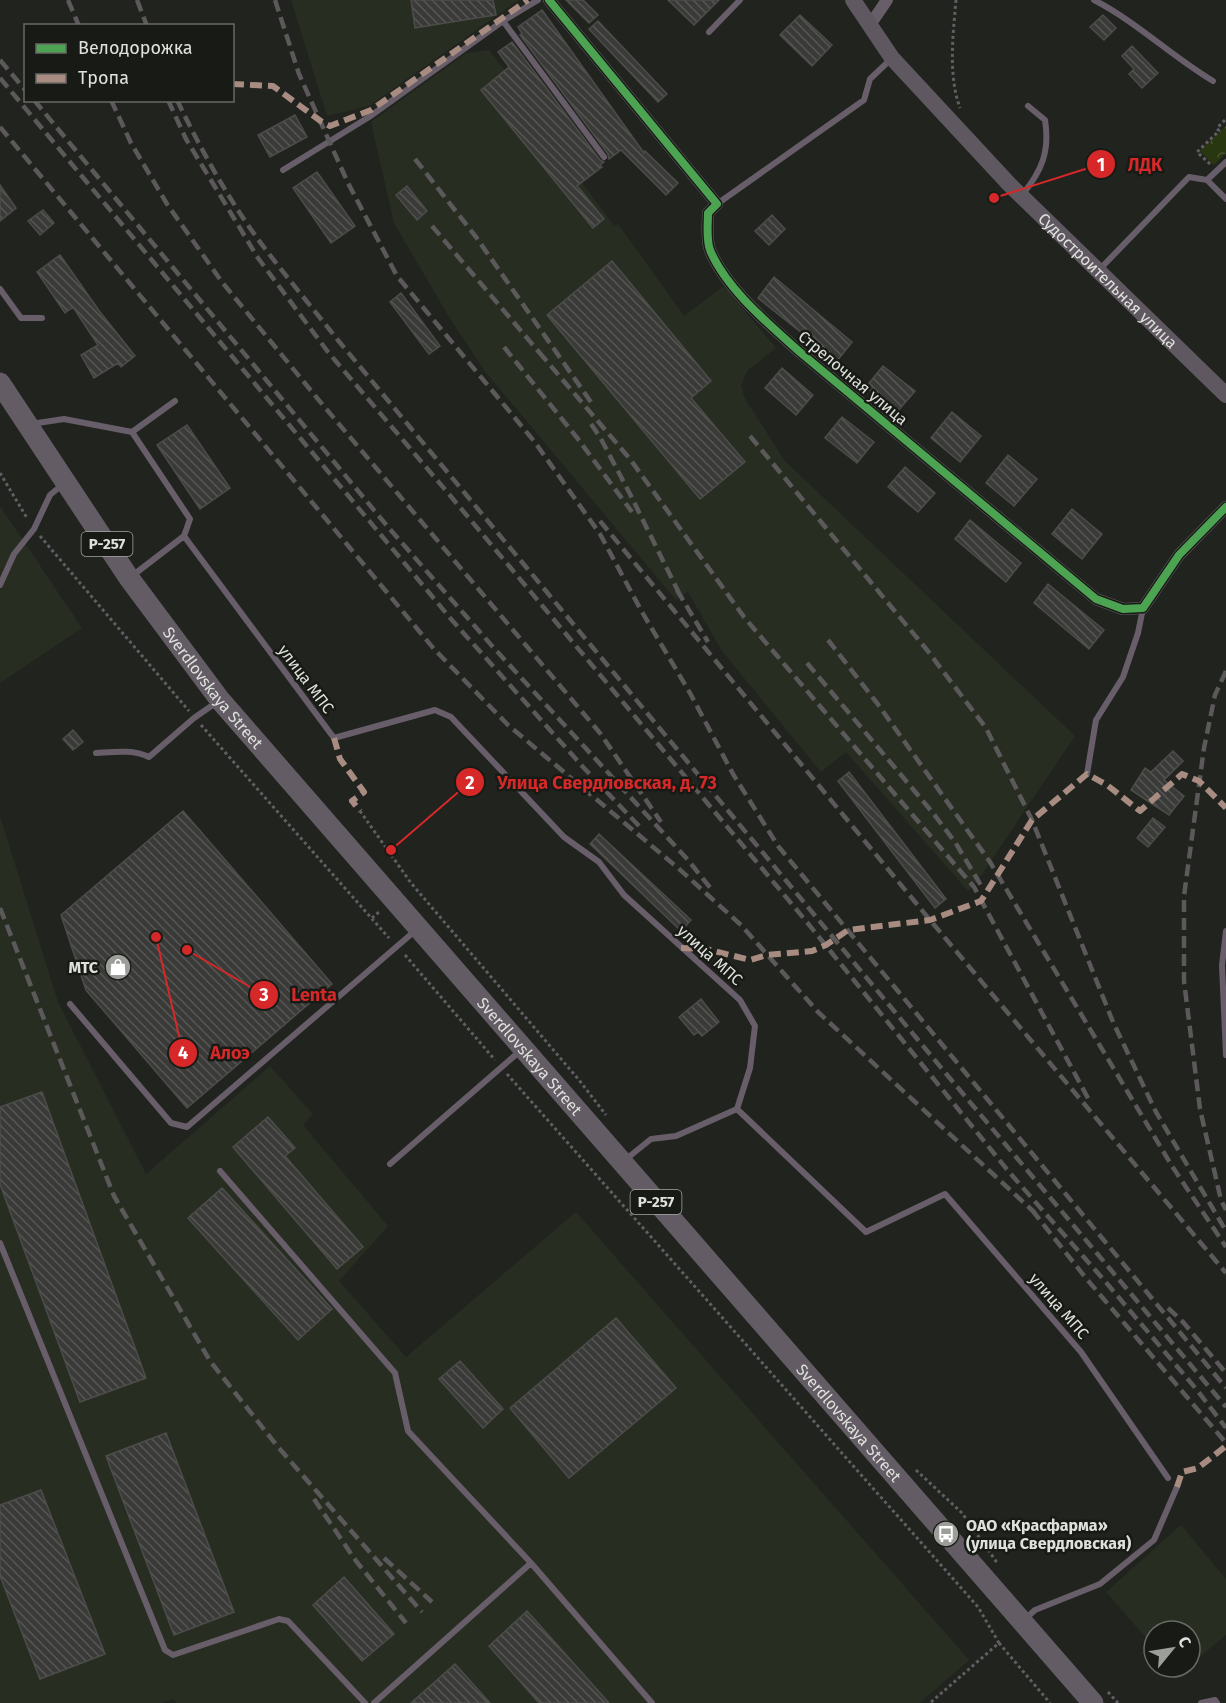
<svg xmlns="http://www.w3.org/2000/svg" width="1226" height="1703" font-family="'Fira Sans',sans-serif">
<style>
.built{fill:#282d22}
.forest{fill:url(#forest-crowns)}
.building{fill:url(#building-back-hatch);stroke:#4c4d4a;stroke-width:1.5}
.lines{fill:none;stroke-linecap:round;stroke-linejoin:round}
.path{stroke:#635e64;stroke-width:3;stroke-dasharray:3 3;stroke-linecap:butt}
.lane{stroke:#685e69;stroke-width:6}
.street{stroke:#685e69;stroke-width:12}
.secondary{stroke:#5f5860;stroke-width:16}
.highway{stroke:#635c64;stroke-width:21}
.rail{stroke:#5c595b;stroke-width:4.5;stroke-dasharray:12 6;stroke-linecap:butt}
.quiet{stroke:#a88b81;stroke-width:6;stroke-dasharray:12 6;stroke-linecap:butt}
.cycleway-casing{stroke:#181b15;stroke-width:11}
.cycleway{stroke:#4ca352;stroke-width:8}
.labels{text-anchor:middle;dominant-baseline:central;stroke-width:5;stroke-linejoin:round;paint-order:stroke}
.shield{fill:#181b15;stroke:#a3a6a1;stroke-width:1.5}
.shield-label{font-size:15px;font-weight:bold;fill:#dfe1dd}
.street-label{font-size:16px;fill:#dfe1dd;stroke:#181b15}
.poi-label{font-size:16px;font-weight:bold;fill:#dfe1dd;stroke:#181b15;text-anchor:end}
.leader{fill:none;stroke:#d62828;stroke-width:2}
.callout-dot{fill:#d62828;stroke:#181b15;stroke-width:2}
.mark-label{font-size:18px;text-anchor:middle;font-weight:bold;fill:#fff}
.callout-label{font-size:18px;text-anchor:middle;font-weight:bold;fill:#d62828;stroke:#181b15;stroke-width:5;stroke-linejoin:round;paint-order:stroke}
</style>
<defs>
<pattern id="forest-crowns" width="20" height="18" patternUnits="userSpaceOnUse" patternTransform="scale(1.5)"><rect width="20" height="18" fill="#283710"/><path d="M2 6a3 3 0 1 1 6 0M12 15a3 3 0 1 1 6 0" fill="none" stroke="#475432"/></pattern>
<pattern id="building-back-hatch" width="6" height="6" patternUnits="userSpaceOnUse" patternTransform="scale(1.5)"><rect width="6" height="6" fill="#3a3b38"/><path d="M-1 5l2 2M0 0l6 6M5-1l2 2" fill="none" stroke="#565754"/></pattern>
</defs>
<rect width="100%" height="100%" fill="#21231f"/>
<!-- built -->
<path class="built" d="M291 0H519L369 106 327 116Z
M489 50 567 150 562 155 614 226 618 224 684 316 724 286 776 348 748 370 741 385 744 397 785 461 1075 736 974 886 968 891 846 752 821 772 722 651 688 592 676 600 484 370 449 317 394 223 371 122 466 53Z
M0 506 82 628 0 683Z
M0 816 58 1002 146 1174 270 1066 313 1114 303 1125 388 1226 339 1281 406 1357 576 1212 969 1660 920 1703H176L174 1699 161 1703H0Z
M1181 1525 1226 1579V1635L1190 1665V1631H1154V1647L1106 1592Z"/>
<!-- forest -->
<path class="forest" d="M1226 126V153L1214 165 1200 151Z"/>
<!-- building -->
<path class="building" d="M411 0H493L496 15 415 28Z
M566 0H583L598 15 589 23Z
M668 0H719L694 25Z
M542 10 644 153 645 151 678 183 666 195 621 150 609 159 608 154 520 35 522 34 518 27Z
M800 15 832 45 812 66 780 35Z
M1103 15 1116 28 1104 40 1090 27Z
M598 21 667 94 658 102 589 29Z
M512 42 600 160 604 162 600 165 602 167 577 186 604 219 593 228 481 90 509 67 498 52Z
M1132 46 1158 73 1142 88 1129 74 1134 69 1122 56Z
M295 115 307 137 270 157 258 135Z
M317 172 355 226 331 243 293 188Z
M0 185 16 208 0 221Z
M407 186 427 211 417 220 396 195Z
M43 210 54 223 40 235 28 221Z
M772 215 785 229 769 245 755 231Z
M60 255 100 312 135 356 121 367 118 363 94 378 81 355 98 345 73 307 65 313 37 272Z
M612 261 711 381 691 398 745 462 700 499 547 315Z
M774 277 852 342 837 361 758 298Z
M401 293 440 346 429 354 390 302Z
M883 366 915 391 897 412 866 387Z
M782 368 813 395 796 415 765 388Z
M952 412 981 436 960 462 931 438Z
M842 417 874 442 857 463 825 438Z
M187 425 230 488 200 509 157 445Z
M1008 455 1037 479 1014 506 986 483Z
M905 467 935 493 918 512 888 487Z
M1072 509 1102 534 1082 559 1052 534Z
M970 520 1021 563 1006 582 955 539Z
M1048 584 1104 630 1089 649 1034 603Z
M73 730 83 742 73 750 63 739Z
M1173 751 1183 761 1164 780 1184 796 1169 815 1131 790 1145 768 1151 772Z
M849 772 946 899 935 908 838 781Z
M183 811 332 984 187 1108 86 990 61 915Z
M1153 818 1165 827 1148 847 1137 838Z
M599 834 691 920 681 931 590 844Z
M701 999 719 1022 702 1036 698 1032 694 1035 679 1017Z
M42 1092 146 1378 80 1402 0 1184V1107Z
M268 1117 295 1148 285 1156 363 1247 337 1269 233 1147Z
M222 1188 332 1309 298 1340 188 1218Z
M616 1318 676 1388 569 1478 510 1408Z
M460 1361 503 1409 483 1428 439 1379Z
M166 1433 234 1612 174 1635 106 1456Z
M41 1490 105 1654 40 1679 0 1576V1505Z
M344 1577 394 1634 362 1661 313 1605Z
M527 1611 609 1703H539L489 1646Z
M455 1664 490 1703H411Z"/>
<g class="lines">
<!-- path -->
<path class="path" d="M956 0C953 35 948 75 960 108
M1210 164 1197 152 1219 131 1217 128 1226 119
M0 473 27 518
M40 536 189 711
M201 725 389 938
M360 811 411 883 579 1080 606 1115
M372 918 380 911
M405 955 495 1060
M507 1074 978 1607 999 1643 930 1703
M916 1470 962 1513 998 1564
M999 1643 1050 1703
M1108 1692 1118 1703"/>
<!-- lane -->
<path class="lane" d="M1094 0C1137 22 1171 56 1213 81
M503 21 604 157
M709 32 740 0
M283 170 369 117 503 21 538 0
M1207 180 1226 199
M1022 195C1042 171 1050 151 1045 120L1028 106
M717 204 864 100 870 79 890 60
M1099 270 1189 177 1207 180 1226 162
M0 289 21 318H42
M31 424 64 419 132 432 175 401
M132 432 190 519 184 536
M132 576 184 536 334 738 435 710 451 717 564 837 599 862 624 895 740 1000 755 1026 750 1068 737 1109 866 1232 945 1194 1081 1352 1168 1478
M0 585 14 554 34 529 50 495 62 485
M96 753C113 752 133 749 149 757L194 718 217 702
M1087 774 1096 720 1123 677 1138 633 1143 608
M1226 931 1222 965 1226 1055
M70 1004 171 1123 187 1127 416 930
M625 1160 651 1139 676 1136 737 1109
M390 1164 520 1051
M220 1171 395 1373 408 1431 531 1563 652 1703
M0 1243 165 1650 173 1655 279 1619 288 1621 365 1703
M1025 1619 1035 1610 1100 1584 1154 1540 1177 1487
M374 1703 531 1563
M1201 1703 1215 1700 1217 1703"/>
<!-- street -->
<path class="street" d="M549 0 717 204 708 213C708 224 706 239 710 250 726 289 770 325 801 353L1096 599 1123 609 1143 608 1179 555 1226 507
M870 25 887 0"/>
<!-- secondary -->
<path class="secondary" id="s1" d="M853 0 892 58 1009 184 1226 395"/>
<!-- highway -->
<path class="highway" id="s2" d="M0 383 129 578 220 700 1093 1703"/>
<!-- rail -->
<path class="rail" d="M68 0 79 26
M137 0 147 26
M275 0 299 74 348 183 397 276 534 441 600 534 642 612 690 693 733 774 778 846 1226 1388
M0 60 26 91
M0 78 451 619 583 767 639 826
M34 100 388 527 493 647 688 860 712 890
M111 100 131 143 167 204 222 282 317 398 600 733 661 822
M168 100 186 139 258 258 328 352 448 493 806 921 1009 1172 1104 1280 1197 1390 1226 1428
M177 100C202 152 231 204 266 250 289 280 314 310 337 339L943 1070 1226 1407
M0 127 434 649 508 725 678 868 741 925 818 1012 1035 1213
M415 159 476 237 593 405
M432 226 544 358
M504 347 578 439 632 512
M539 352 630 459 744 617 974 887 1089 1100
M591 424 600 437 630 494 681 597
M750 436 927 650 986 728 1032 820 1113 1022 1156 1112 1226 1231
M600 521 930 920 1226 1273
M677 590 708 642
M828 640 877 703 990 862 1172 1166 1226 1247
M807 663 933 813 955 842 982 887
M1226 671 1215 695 1204 748 1184 896V981L1200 1109 1221 1200 1226 1210
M0 908 114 1196 210 1361 278 1447 422 1612
M1032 1210 1085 1277 1226 1443
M1168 1308 1183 1322 1226 1373
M314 1499 356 1561 406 1623
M384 1558 432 1602"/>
<!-- quiet -->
<path class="quiet" d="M232 84 273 86 322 122 330 126 371 110 528 0
M334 738 340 759 364 792 352 801 360 811
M681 948 706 949 750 960 767 955 812 951 826 945 848 930 930 920 981 901 1032 820 1087 774 1107 785 1140 811 1182 774 1199 781 1226 808
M1177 1487 1182 1472 1198 1468 1226 1446"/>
<!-- cycleway casing -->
<g class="cycleway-casing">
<path id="cycleway" d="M549 0 717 204 708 213C708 224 706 239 710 250 726 289 770 325 801 353L1096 599 1123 609 1143 608 1179 555 1226 507"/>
</g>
<!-- cycleway -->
<use href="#cycleway" class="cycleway"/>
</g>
<!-- icons -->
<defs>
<g id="shop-disc" transform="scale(1.35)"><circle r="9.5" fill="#9c9e9a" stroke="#181b15"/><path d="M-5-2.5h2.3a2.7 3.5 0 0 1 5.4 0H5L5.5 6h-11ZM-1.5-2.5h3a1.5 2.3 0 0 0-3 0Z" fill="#fff"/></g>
<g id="bus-disc" transform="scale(1.35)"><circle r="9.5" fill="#9c9e9a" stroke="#181b15"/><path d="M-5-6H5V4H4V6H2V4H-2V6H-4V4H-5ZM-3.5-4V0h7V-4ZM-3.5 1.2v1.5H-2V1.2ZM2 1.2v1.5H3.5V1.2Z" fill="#fff"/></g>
</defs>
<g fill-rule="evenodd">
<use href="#shop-disc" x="118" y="967"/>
<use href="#bus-disc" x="946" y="1534"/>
</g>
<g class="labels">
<!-- shield labels -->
<g class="shield">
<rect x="81.5" y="532" width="51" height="24" rx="4.5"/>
<rect x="630.5" y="1190" width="51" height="24" rx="4.5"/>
</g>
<g class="shield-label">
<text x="107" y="544">Р-257</text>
<text x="656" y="1202">Р-257</text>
</g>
<!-- street labels -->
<g class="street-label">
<text stroke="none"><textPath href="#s1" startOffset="380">Судостроительная улица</textPath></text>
<text transform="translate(853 378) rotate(40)">Стрелочная улица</text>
<text transform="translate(306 679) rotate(53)">улица МПС</text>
<text stroke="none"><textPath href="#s2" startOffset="372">Sverdlovskaya Street</textPath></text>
<text transform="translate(710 955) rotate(42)">улица МПС</text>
<text stroke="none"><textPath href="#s2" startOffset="858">Sverdlovskaya Street</textPath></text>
<text transform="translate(1059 1306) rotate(49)">улица МПС</text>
<text stroke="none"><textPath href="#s2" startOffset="1344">Sverdlovskaya Street</textPath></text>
</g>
<!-- poi labels -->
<g class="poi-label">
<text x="98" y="967">МТС</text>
<text x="966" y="1525" text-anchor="start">ОАО «Красфарма»<tspan x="966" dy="18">(улица Свердловская)</tspan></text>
</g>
</g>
<!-- callouts -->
<path class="leader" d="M994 198L1101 164M391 850L470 782M187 950L264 995M156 937L183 1053"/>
<g class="callout-dot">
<circle cx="994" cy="198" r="6"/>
<circle cx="391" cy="850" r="6"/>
<circle cx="187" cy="950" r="6"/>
<circle cx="156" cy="937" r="6"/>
<circle cx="1101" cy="164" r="15"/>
<circle cx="470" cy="782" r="15"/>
<circle cx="264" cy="995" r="15"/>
<circle cx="183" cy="1053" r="15"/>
</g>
<g class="mark-label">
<text x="1101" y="171">1</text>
<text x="470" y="789">2</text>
<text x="264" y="1001">3</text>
<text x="183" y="1059">4</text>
</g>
<g class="callout-label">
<text x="1145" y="171">ЛДК</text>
<text x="607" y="789">Улица Свердловская, д. 73</text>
<text x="314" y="1001">Lenta</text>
<text x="230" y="1059">Алоэ</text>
</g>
<!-- legend -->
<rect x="24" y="24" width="210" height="78" fill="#181b15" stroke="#686a65" stroke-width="1.5"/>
<rect x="36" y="44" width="30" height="9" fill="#4ca352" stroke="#686a65" stroke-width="1.5"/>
<text x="78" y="54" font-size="18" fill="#dfe1dd">Велодорожка</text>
<rect x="36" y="74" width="30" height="9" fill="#a88b81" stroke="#686a65" stroke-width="1.5"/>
<text x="78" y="84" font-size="18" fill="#dfe1dd">Тропа</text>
<!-- north arrow -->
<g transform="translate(1172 1649) rotate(60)"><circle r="28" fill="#181b15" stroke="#686a65" stroke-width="1.5"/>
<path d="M0-4.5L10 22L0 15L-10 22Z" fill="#9c9e9a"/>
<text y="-9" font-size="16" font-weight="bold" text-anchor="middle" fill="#dfe1dd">С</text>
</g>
</svg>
